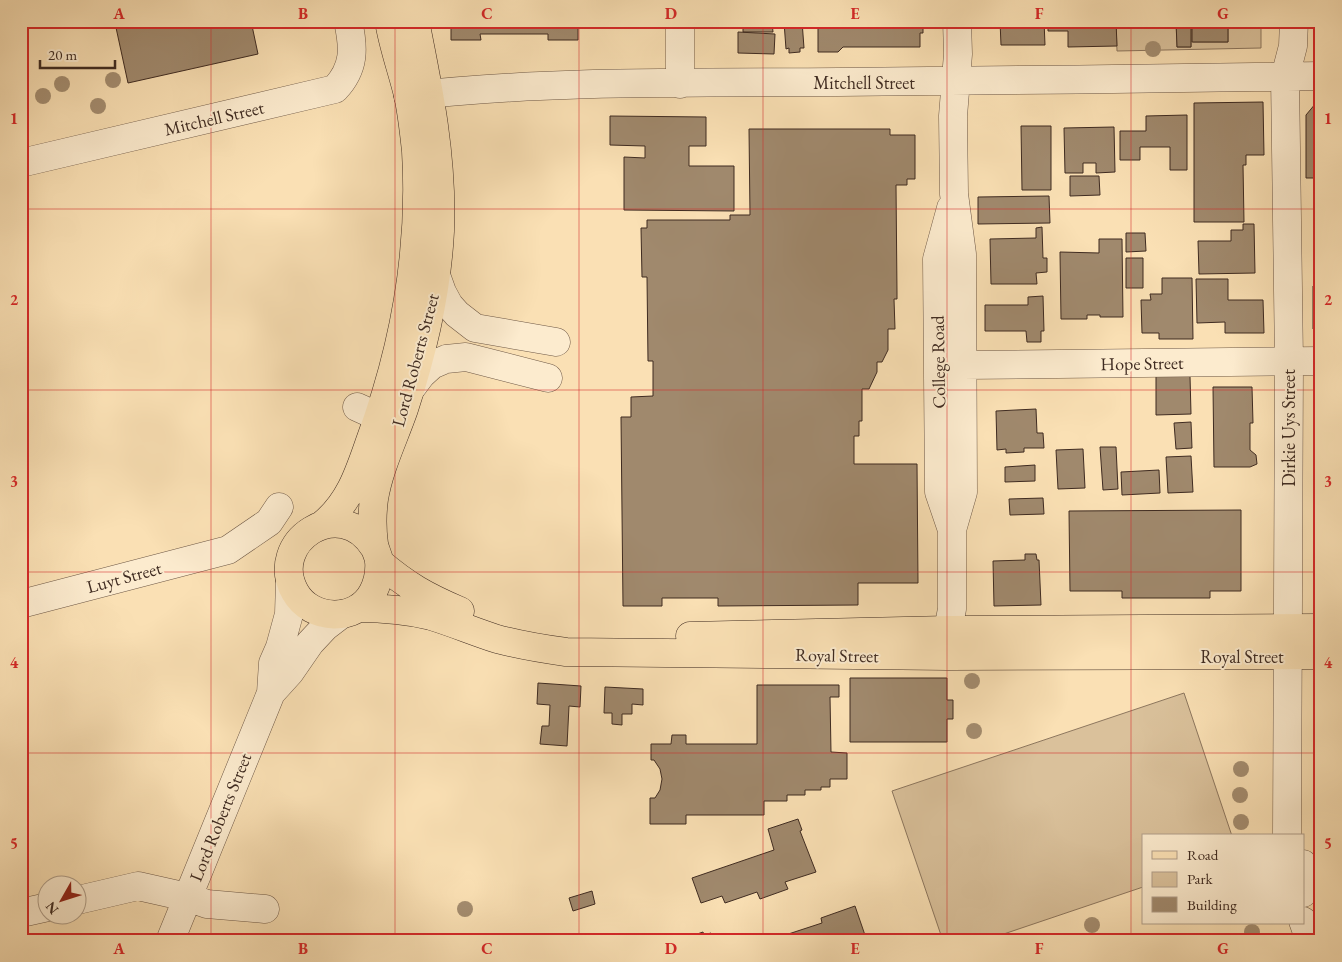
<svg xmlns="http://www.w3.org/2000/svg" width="1342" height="962" font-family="'EB Garamond',serif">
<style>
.green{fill:#dac19b;stroke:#8c765e}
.building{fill:#a0896d;stroke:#3f2b21}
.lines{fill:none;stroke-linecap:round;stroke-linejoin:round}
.minor-casing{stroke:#6e5846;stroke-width:29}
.major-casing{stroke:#3f2b21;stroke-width:29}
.minor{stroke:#fcebce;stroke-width:28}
.major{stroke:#fae0b4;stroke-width:28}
.tree{fill:#a48d70}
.grid{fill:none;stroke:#d62828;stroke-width:1;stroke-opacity:0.55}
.labels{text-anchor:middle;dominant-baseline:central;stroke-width:4;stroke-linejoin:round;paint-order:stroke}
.street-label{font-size:18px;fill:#3f2b21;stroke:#fcebce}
.neatline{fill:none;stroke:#d62828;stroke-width:2}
.grid-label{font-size:16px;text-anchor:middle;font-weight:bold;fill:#d62828}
</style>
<rect width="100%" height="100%" fill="#fae0b4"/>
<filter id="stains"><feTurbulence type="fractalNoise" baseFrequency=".004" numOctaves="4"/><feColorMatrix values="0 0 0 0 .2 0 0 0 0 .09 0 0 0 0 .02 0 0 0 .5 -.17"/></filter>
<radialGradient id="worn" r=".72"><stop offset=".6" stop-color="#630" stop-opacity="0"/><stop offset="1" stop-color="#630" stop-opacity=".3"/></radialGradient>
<!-- green -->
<path class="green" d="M1116 21H1176L1177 47H1191V21H1192L1193 42H1228V24H1220V21H1261V48L1117 51Z
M1184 693 1232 836H1143V887L983 941H943L892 791Z"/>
<!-- building -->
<path class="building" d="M124 21H251L258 54 128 83 115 23Z
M448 21H581L582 27H578V40H548V34H480L481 40H451V26H448Z
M743 21H776V22H772L773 32H743Z
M802 21 804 48H800V52L789 53V48L786 49 784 22Z
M821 21H923V33H920V47H843L838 52H818V22Z
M1000 21H1044L1045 45H1001Z
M1048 21H1116L1117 46 1068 47V31H1048Z
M1176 21H1191V47H1177Z
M1192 21H1220V24H1228V42H1192Z
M738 32 775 34 774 54 738 53Z
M1263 102 1264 155H1246V165H1243L1244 222H1194V103Z
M1316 103H1321V178H1306V115Z
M1187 115V170H1170V147H1140V160H1120V131H1146V116Z
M610 116 706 117V146H689V166H734V211L624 210V157L645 158V146L610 145Z
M1021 126H1051V190H1022Z
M1114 127 1115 172 1096 173V163H1083V173H1065L1064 128Z
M749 129H890V135H915V179H907V185H896L897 293V299H894L895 329H888V350L882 362H877V372L869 389H862V421H859V436H854V464H917L918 583H858V605L718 606V598H662V606H623L621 417H631V397L653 396V361H648L647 277H642L641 228H647V220H730V215H750Z
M1070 176H1099L1100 195 1070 196Z
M1049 196 1050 223 978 224V197Z
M1243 224H1254L1255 273 1199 274 1198 241H1231V230H1243Z
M1042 227 1043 258H1047V272L1036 273 1037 284H991L990 239 1036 238V228Z
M1126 233H1145L1146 251 1126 252Z
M1099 239H1122L1123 317H1100V315H1087V319H1061L1060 252 1099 253Z
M1126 258H1143V288H1126Z
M1162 278H1192L1193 339H1159V333H1142L1141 300H1151L1150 294H1162Z
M1196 279H1228V300H1263L1264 333H1225V322L1197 323Z
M1313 286H1321V329H1313Z
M1043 296 1044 331H1041V342H1027L1026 331H985V305H1028V297Z
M1156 376H1190L1191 414 1156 415Z
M1213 387H1252L1253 423H1250V450L1256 455 1257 464 1250 467H1214Z
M1036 409 1037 433H1043L1044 448H1024V452L1006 453V449L997 450 996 411Z
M1191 422 1192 448 1176 449 1174 423Z
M1100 447H1116L1118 489 1103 490Z
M1083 449 1085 488 1058 489 1056 450Z
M1191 456 1193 492 1168 493 1166 457Z
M1035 465V481L1005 482V467Z
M1159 470 1160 493 1122 495 1121 472Z
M1043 498 1044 514 1010 515 1009 499Z
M1241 510V591H1210V598H1122V591H1070L1069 511Z
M1025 554H1036L1037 560H1039L1041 605 994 606 993 561 1025 560Z
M1317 556H1321V608H1316L1315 572H1317Z
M850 678H947V700H953V719H947V742H850Z
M538 683 581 686 580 707 569 706 567 746 540 744 542 726H549L550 705 537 704Z
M757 685H839V697H830L831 752 847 753V779H830V787H821V790H805V795H787V801H764V815H686V824H650V798H655L660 790 662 779 660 769 654 760H651V744H671L672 735H686V744H757Z
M605 687 643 689V705L632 704V714H622V725L612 724V713H604Z
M798 819 802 830 800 831 816 872 785 882 788 889 760 899 757 892 725 903 722 896 701 903 692 878 774 850 768 829Z
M592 891 595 904 573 911 569 898Z
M855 906 867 941H767L822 923 821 918Z
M703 932 704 935 711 933 713 941H677Z"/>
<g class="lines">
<!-- minor casing -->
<g class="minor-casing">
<path id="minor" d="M680 21V84
M408 96C551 80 696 83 839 82 1000 81 1160 78 1321 76
M21 163 335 89C355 68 354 48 348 21
M951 208 937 259 939 492 952 530
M437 278 442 292 449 305 457 314 475 328 556 342
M963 365 1321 361
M412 387 421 375 432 365 446 359 466 357 548 378
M357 407 379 417
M21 604 228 550 269 522 279 507
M948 654V630L952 609V530L963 492 962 254 954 194 953 116 958 54 957 21
M271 693 290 672 310 643 325 627 342 614
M1287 836 1289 361 1285 77 1293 46 1294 21
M1303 864C1311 873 1309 884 1303 893
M78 900 138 886 187 897 207 904 265 909
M21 913 48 907
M1303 921 1310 941
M170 941 271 693 273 663 280 647 289 614 290 581"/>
</g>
<!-- major casing -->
<g class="major-casing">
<path id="major" d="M322 525C349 504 359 473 370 441 404 349 422 250 416 151 414 132 412 113 408 95 402 70 393 46 389 21
M374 547C340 493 267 542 295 592 311 621 357 623 373 592 378 582 380 571 379 560 378 555 375 550 374 544 372 529 372 514 374 499 379 468 394 438 404 409 423 351 437 292 440 231 443 160 429 90 415 21
M379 562C407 586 427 597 460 611
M358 608C383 608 407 610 431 616 454 623 475 632 497 639 520 645 543 649 566 652L948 656 1321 655
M690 636 948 630 1321 628"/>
</g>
<!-- minor -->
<use href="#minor" class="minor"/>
<!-- major -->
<use href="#major" class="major"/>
</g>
<!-- trees -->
<g class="tree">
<circle cx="1153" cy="49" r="8"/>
<circle cx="113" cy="80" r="8"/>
<circle cx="62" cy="84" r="8"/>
<circle cx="43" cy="96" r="8"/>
<circle cx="98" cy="106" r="8"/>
<circle cx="972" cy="681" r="8"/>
<circle cx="974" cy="731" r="8"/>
<circle cx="1241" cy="769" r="8"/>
<circle cx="1240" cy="795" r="8"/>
<circle cx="1241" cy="822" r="8"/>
<circle cx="465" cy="909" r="8"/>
<circle cx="1092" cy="925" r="8"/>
<circle cx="1252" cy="932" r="8"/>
</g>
<!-- grid -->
<path class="grid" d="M211 21V941M395 21V941M579 21V941M763 21V941M947 21V941M1131 21V941M21 209H1321M21 390H1321M21 572H1321M21 753H1321"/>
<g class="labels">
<!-- street labels -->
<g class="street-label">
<text x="864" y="82">Mitchell Street</text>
<text transform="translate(214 118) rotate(-13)">Mitchell Street</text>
<text transform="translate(415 360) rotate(-75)">Lord Roberts Street</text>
<text transform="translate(938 362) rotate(-91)">College Road</text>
<text transform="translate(1142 363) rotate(-1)">Hope Street</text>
<text transform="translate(1288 428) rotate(-90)">Dirkie Uys Street</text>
<text transform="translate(124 577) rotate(-15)">Luyt Street</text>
<text transform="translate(837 655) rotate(1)">Royal Street</text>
<text x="1242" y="656">Royal Street</text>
<text transform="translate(220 817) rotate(-68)">Lord Roberts Street</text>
</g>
</g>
<!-- margin -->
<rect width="1342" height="962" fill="none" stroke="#fae0b4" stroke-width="55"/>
<!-- legend -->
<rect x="1142" y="834" width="162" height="90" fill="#fcebce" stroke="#b09e89"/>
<rect x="1152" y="851" width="25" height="8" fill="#fae0b4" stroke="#b09e89"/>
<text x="1187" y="860" font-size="15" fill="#3f2b21">Road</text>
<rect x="1152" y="872" width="25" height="15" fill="#dac19b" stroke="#b09e89"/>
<text x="1187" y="884" font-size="15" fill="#3f2b21">Park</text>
<rect x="1152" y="897" width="25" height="15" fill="#a0896d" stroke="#b09e89"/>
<text x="1187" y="910" font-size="15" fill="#3f2b21">Building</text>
<!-- north arrow -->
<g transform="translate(62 900) rotate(231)"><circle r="24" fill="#fcebce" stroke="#b09e89"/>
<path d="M0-4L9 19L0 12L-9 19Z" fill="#8f2418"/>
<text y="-8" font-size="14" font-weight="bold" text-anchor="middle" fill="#3f2b21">N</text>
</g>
<!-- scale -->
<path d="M40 60v8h75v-8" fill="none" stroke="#3f2b21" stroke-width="2.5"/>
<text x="48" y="60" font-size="15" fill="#3f2b21" stroke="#fcebce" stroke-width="4" paint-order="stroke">20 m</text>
<rect x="28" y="28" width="1286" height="906" class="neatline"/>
<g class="grid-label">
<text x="119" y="19">A</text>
<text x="303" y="19">B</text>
<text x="487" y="19">C</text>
<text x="671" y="19">D</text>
<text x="855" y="19">E</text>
<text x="1039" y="19">F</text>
<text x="1223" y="19">G</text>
<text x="14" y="124">1</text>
<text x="1328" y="124">1</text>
<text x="14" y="305">2</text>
<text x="1328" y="305">2</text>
<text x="14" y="487">3</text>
<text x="1328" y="487">3</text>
<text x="14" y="668">4</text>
<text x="1328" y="668">4</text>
<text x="14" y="849">5</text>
<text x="1328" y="849">5</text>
<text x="119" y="954">A</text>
<text x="303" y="954">B</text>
<text x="487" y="954">C</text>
<text x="671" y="954">D</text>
<text x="855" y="954">E</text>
<text x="1039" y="954">F</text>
<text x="1223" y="954">G</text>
</g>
<rect width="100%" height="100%" filter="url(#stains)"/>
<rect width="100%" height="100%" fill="url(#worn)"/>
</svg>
